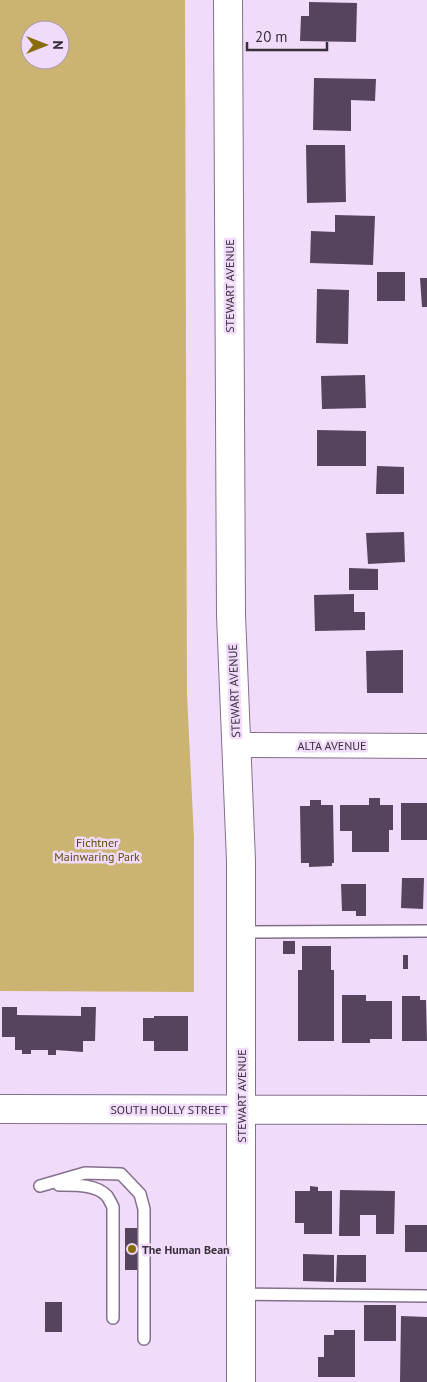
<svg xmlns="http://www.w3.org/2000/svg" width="427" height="1382" font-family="'PT Sans',sans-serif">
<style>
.green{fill:#cbb471;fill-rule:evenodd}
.building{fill:#56435d}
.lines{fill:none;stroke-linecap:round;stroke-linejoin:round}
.lane-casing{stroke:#84708c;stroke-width:14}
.street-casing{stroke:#84708c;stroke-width:26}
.secondary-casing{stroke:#84708c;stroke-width:30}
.lane{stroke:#fff;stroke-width:11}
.street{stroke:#fff;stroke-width:24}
.secondary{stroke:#fff;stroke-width:28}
.poi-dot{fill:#886d0b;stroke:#f1dbfa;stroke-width:2}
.labels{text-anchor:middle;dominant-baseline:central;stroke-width:5;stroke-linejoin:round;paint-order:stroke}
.street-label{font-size:12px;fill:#382f3b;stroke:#f1dbfa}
.park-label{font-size:12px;fill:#5f4c08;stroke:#f1dbfa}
.poi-label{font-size:12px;font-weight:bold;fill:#382f3b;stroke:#f1dbfa;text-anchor:start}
</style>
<rect width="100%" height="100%" fill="#f1dbfa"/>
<!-- green -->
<path class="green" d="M0 0H185L187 694 194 838V992L0 991ZM30 30H60V60H30Z"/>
<!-- building -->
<path class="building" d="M309 2 357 3 356 42 300 41 301 16H309Z
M314 78 376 79 375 101 351 100V131L313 130Z
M306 145H345L346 202 307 203Z
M335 215 375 216 373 265 310 263 311 231 335 232Z
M377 272H405V301H377Z
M420 278H427V307H422Z
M317 289 349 290 348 344 316 343Z
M365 375 366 408 322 409 321 376Z
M317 430 366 431V466H317Z
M377 466 404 467V494H376Z
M404 532 405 562 368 564 366 533Z
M349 568 378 569V590H349Z
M354 594V612H365V630L315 631 314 595Z
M403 650V693H367L366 651Z
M369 798H380V805H393V830H389V852H352V831H340V805H369Z
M310 800H321V805H333L334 863H332V866L309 867V863H301L300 806H310Z
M401 803H427V840H401Z
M402 878H424L423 909 401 908Z
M341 884H366V916H356V911H342Z
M283 941H295V954H283Z
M302 946H331V970H334V1041H298V970H302Z
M403 955H408V969H403Z
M342 995H366V1001H392V1039H370V1043H342Z
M402 996H420V1000H426L427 1041H402Z
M2 1007H17V1015L81 1016V1007H96L95 1041H83V1052L56 1050V1055H48V1050H31V1054H22V1050H15V1037H2Z
M154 1016H188V1051H154V1041H143V1018H154Z
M310 1186 318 1187V1191H332V1234H304V1223H295V1191H310Z
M340 1190 395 1191 394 1234H376V1215H360V1236H339Z
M405 1225H427V1252H405Z
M125 1228H140V1270H125Z
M303 1254 334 1255V1282L303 1281Z
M337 1255H366V1282H336Z
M45 1302H62V1332H45Z
M364 1305H396V1341H364Z
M401 1316 427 1317V1382H400Z
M334 1330H355V1377H318V1357H324V1335H334Z"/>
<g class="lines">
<!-- lane casing -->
<g class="lane-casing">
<path id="lane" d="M241 932 427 931
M59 1185C74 1185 96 1184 107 1196 109 1199 111 1203 113 1207V1318
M40 1186 85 1173 121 1174 140 1194 144 1209V1339
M241 1294 427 1296"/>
</g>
<!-- street casing -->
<g class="street-casing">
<path id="street" d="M236 745 427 746"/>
</g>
<!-- secondary casing -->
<g class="secondary-casing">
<path id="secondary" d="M228 0 231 615 241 861V1382
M0 1109 427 1110"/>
</g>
<!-- lane -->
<use href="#lane" class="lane"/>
<!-- street -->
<use href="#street" class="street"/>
<!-- secondary -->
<use href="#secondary" class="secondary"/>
</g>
<!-- markers -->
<circle class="poi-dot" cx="132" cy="1249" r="5"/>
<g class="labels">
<!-- street labels -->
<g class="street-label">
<text transform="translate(229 286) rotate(-90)">STEWART AVENUE</text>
<text transform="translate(234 691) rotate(-92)">STEWART AVENUE</text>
<text x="332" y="745">ALTA AVENUE</text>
<text transform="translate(241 1096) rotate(-90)">STEWART AVENUE</text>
<text x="169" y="1109">SOUTH HOLLY STREET</text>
</g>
<!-- park labels -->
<g class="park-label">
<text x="97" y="842">Fichtner<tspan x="97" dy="14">Mainwaring Park</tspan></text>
</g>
<!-- poi labels -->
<g class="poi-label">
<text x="142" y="1249">The Human Bean</text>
</g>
</g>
<!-- north arrow -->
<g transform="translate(45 45) rotate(90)"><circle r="24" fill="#f1dbfa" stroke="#a796ae"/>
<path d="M0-4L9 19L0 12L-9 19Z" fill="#886d0b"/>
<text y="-8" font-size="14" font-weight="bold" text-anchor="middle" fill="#382f3b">N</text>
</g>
<!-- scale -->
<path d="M247 42v8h80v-8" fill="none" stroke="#382f3b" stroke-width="2.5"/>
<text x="255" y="42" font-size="15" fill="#382f3b" stroke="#f1dbfa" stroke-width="4" paint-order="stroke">20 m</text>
</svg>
